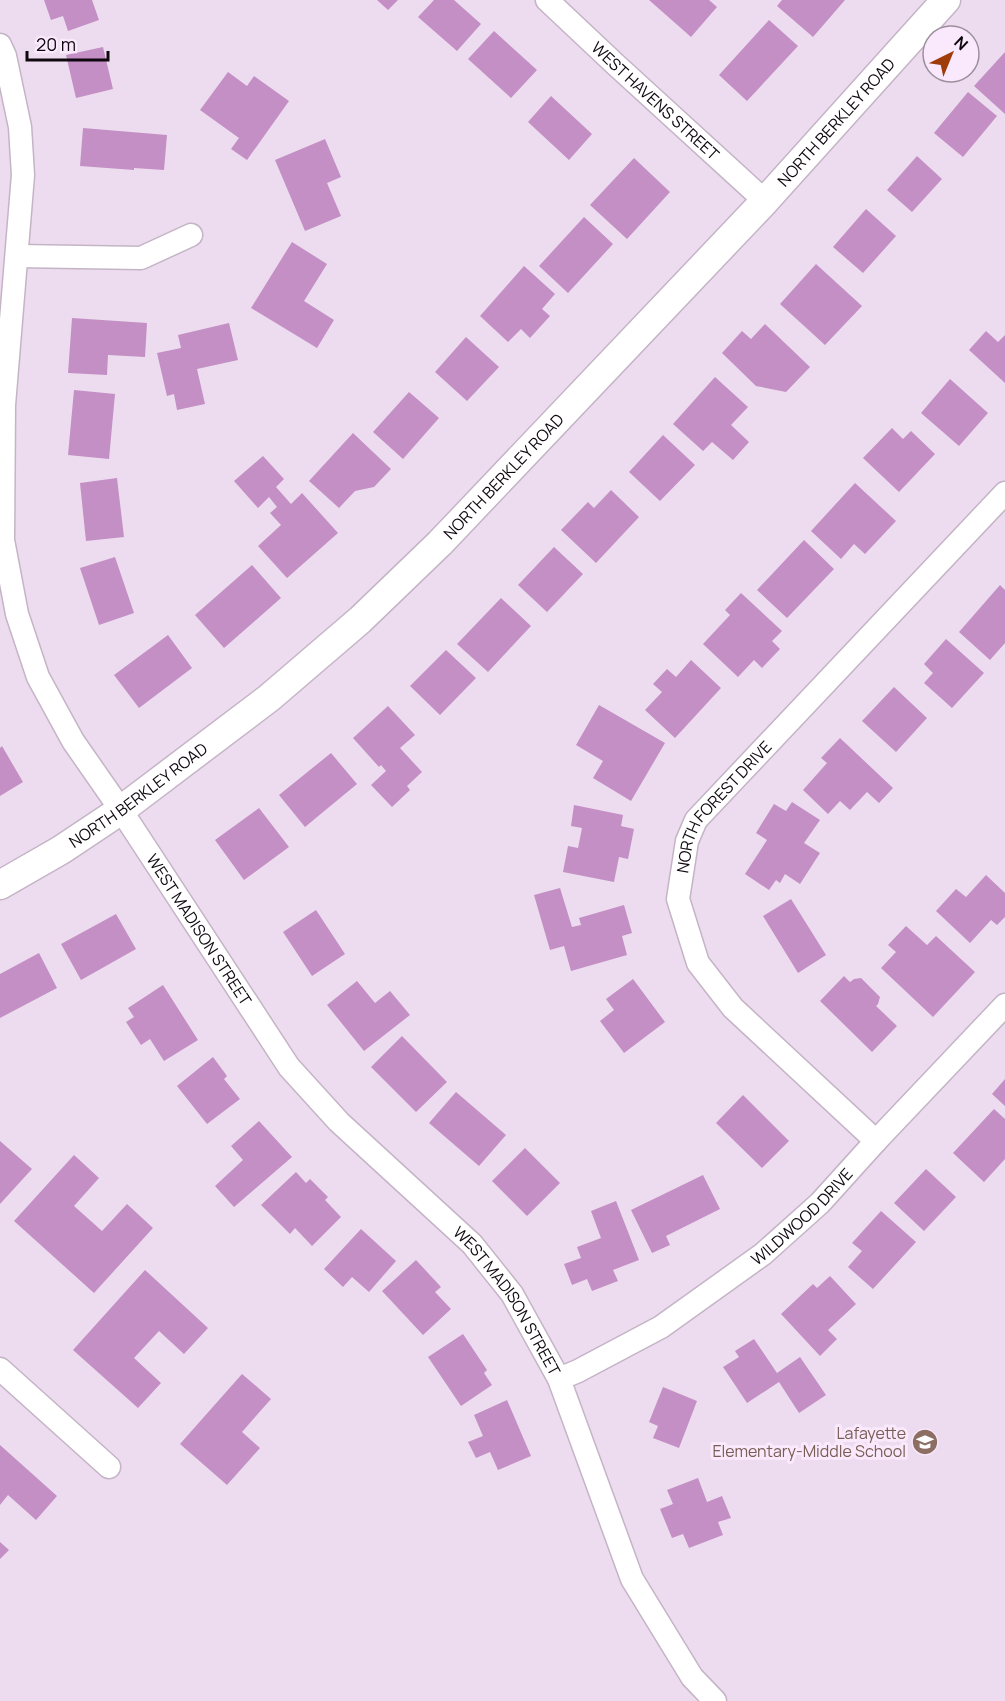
<svg xmlns="http://www.w3.org/2000/svg" width="1005" height="1701" font-family="Manrope,sans-serif">
<style>
.building{fill:#c38fc4}
.lines{fill:none;stroke-linecap:round;stroke-linejoin:round}
.minor-casing{stroke:#c4b4c6;stroke-width:25}
.tertiary-casing{stroke:#c4b4c6;stroke-width:31}
.minor{stroke:#fff;stroke-width:22}
.tertiary{stroke:#fff;stroke-width:28}
.labels{text-anchor:middle;dominant-baseline:central;stroke-width:6;stroke-linejoin:round;paint-order:stroke}
.street-label{font-size:16px;fill:#0f090f;stroke:#fae9fc}
.education-label{font-size:16px;fill:#785e54;stroke:#fae9fc;text-anchor:end}
</style>
<rect width="100%" height="100%" fill="#eddcef"/>
<!-- building -->
<path class="building" d="M44 0H92L99 20 68 31 63 16 51 20Z
M377 0H398L388 10Z
M434 0H454L481 24 457 51 418 17Z
M649 0H709L717 7 691 37Z
M782 0H845L813 37 777 6Z
M769 20 798 46 747 101 719 75Z
M494 31 537 70 511 98 468 59Z
M103 47 113 89 76 98 66 55Z
M1005 52V114L974 86Z
M228 72 247 86 254 76 289 101 247 160 231 149 239 138 200 110Z
M968 92 997 116 963 157 934 133Z
M551 96 592 134 569 160 528 122Z
M83 128 167 135 164 170 134 168V170L80 166Z
M325 139 341 177 327 183 341 216 305 231 275 160Z
M917 156 942 179 912 212 887 190Z
M634 158 670 192 627 239 590 205Z
M866 209 896 236 863 273 833 247Z
M584 217 613 244 568 293 539 266Z
M292 242 327 264 304 301 334 320 317 348 251 308Z
M816 264 862 306 825 345 780 304Z
M524 266 555 294 542 309 550 316 530 338 521 329 508 342 480 316Z
M72 318 147 323 145 357 108 355 107 375 68 373Z
M229 323 238 360 197 369 205 404 177 410 174 394 167 396 157 353 181 348 178 335Z
M765 324 810 367 786 392 756 386 722 353 742 331 751 339Z
M986 331 998 342 1005 335V383L969 350Z
M466 337 499 367 467 401 435 372Z
M715 377 748 407 731 425 749 442 733 460 712 442 703 451 673 424Z
M950 379 988 413 959 446 921 413Z
M74 390 115 394 109 459 68 455Z
M409 392 439 418 403 459 373 432Z
M892 428 903 439 911 431 935 454 899 492 863 458Z
M353 433 391 469 374 487 355 491 339 508 309 481Z
M663 435 695 465 660 501 629 472Z
M263 456 284 479 276 487 291 504 302 493 338 533 287 578 258 546 281 525 270 513 277 507 269 497 258 508 234 481Z
M117 478 124 537 86 541 80 483Z
M855 483 896 521 865 554 854 544 841 559 811 531Z
M611 490 639 517 596 563 561 530 588 502 594 508Z
M804 540 834 569 787 618 757 590Z
M554 547 583 574 547 612 518 585Z
M115 557 134 613 99 625 80 568Z
M252 565 281 598 224 648 195 615Z
M1000 585 1005 590V643L990 660 959 632Z
M741 593 782 631 772 641 780 649 762 668 754 660 738 677 703 644 730 615 725 610Z
M501 598 531 626 488 672 457 644Z
M168 635 192 668 139 708 114 675Z
M946 639 984 673 952 708 924 683 933 673 924 664Z
M446 650 476 678 440 715 410 686Z
M691 660 721 688 675 738 645 710 662 692 653 684 667 669 676 677Z
M894 687 927 718 896 752 862 721Z
M599 705 665 743 631 801 593 778 603 761 576 745Z
M388 706 415 735 400 748 422 772 407 786 410 790 392 807 371 785 386 771 381 765 379 767 353 738Z
M840 738 893 788 879 803 867 792 850 810 840 801 828 814 803 790 827 763 821 758Z
M2 746 23 782 0 796V748Z
M331 753 357 784 305 827 279 795Z
M792 802 820 820 804 843 820 853 800 884 785 874 780 883 776 880 769 890 745 874 767 840 756 833 774 804 786 811Z
M574 805 623 815 621 826 634 829 628 859 619 857 614 882 563 872 568 846 578 848 582 828 571 826Z
M259 808 289 847 244 880 215 840Z
M986 875 1005 893V917L997 925 991 920 970 943 936 911 956 889 966 897Z
M560 888 572 927 581 925 579 918 624 905 632 933 622 936 627 955 571 971 564 946 550 950 534 895Z
M791 899 826 955 798 973 763 916Z
M316 910 345 954 312 976 283 932Z
M116 914 136 949 81 980 61 944Z
M906 926 927 945 936 936 975 972 933 1017 881 968 896 952 888 945Z
M39 953 57 988 0 1018V974Z
M844 976 850 982 854 979 861 978 880 997 878 1004 876 1006 897 1026 872 1052 820 1001Z
M633 979 665 1022 624 1053 600 1021 614 1010 606 999Z
M357 981 375 1003 390 991 410 1015 364 1051 327 1005Z
M163 985 198 1040 164 1061 150 1039 141 1045 126 1022 134 1017 128 1008Z
M402 1036 447 1082 416 1112 371 1067Z
M213 1057 227 1076 224 1079 240 1099 207 1124 177 1086Z
M1005 1079V1106L992 1094Z
M456 1092 506 1135 479 1166 429 1123Z
M743 1095 789 1141 762 1168 716 1123Z
M994 1109 1005 1119V1159L984 1182 953 1153Z
M259 1121 292 1157 234 1207 215 1186 243 1160 231 1146Z
M0 1141 32 1169 0 1204Z
M525 1148 560 1183 527 1216 492 1181Z
M74 1155 99 1178 74 1206 102 1231 127 1204 153 1228 94 1293 14 1221Z
M926 1169 956 1197 924 1231 894 1203Z
M296 1172 306 1183 310 1179 328 1197 325 1200 341 1217 312 1246 295 1228 290 1234 261 1205Z
M703 1175 720 1209 666 1236 670 1245 652 1253 631 1210Z
M616 1201 639 1260 613 1270 618 1281 592 1291 587 1279 572 1285 564 1264 581 1258 577 1247 601 1238 591 1211Z
M881 1211 916 1242 873 1289 848 1267 862 1251 852 1243Z
M361 1229 396 1261 369 1292 352 1277 343 1287 324 1269Z
M416 1260 441 1287 435 1292 451 1309 423 1335 382 1291Z
M145 1270 208 1328 184 1354 159 1331 134 1358 161 1383 138 1408 73 1350Z
M830 1276 856 1304 828 1330 837 1339 820 1356 781 1314 813 1284 817 1288Z
M463 1334 487 1370 484 1373 492 1385 461 1406 428 1357Z
M754 1339 777 1373 800 1357 826 1395 799 1413 779 1382 747 1403 723 1367 739 1357 735 1351Z
M242 1374 271 1399 242 1432 260 1448 227 1485 180 1444Z
M663 1387 697 1401 679 1448 653 1438 658 1426 649 1422Z
M507 1400 531 1456 498 1470 490 1452 476 1458 468 1442 483 1436 474 1415Z
M0 1445 57 1496 36 1520 8 1495 0 1505Z
M698 1478 707 1502 722 1496 731 1518 718 1522 723 1535 689 1548 683 1534 672 1538 660 1509 673 1504 667 1490Z
M0 1542 9 1550 0 1559Z"/>
<g class="lines">
<!-- minor casing -->
<g class="minor-casing">
<g id="minor">
<path id="s1" d="M547 0 615 64 765 201"/>
<path id="s2" d="M0 45 5 56 20 127 23 175 4 405 3 540 17 614 38 677 73 741 121 810 289 1067 339 1122 472 1244 512 1294 559 1379 632 1579 692 1677 715 1701"/>
<path d="M17 256 141 258 191 235"/>
<path id="s3" d="M876 1141 733 1008 698 963 678 899 687 841 696 820 1005 493"/>
<path d="M0 1369 109 1467"/>
<path id="s4" d="M559 1379 578 1371 661 1327 763 1254 820 1203 876 1141 1005 1005"/>
</g>
</g>
<!-- tertiary casing -->
<g class="tertiary-casing">
<g id="tertiary">
<path id="s5" d="M0 885 61 850 121 810 269 698 360 620 440 543 765 201 946 0"/>
</g>
</g>
<!-- minor -->
<use href="#minor" class="minor"/>
<!-- tertiary -->
<use href="#tertiary" class="tertiary"/>
</g>
<!-- icons -->
<defs>
<g id="school-disc" transform="scale(1.35)"><circle r="9.5" fill="#8d6e63" stroke="#fae9fc"/><path d="M0-5L7-2L0 1L-7-2ZM-4 1L0 2.5L4 1V4Q0 6-4 4Z" fill="#fff"/></g>
</defs>
<g fill-rule="evenodd">
<use href="#school-disc" x="925" y="1442"/>
</g>
<g class="labels">
<!-- street labels -->
<g class="street-label">
<text stroke="none"><textPath href="#s1" startOffset="148">WEST HAVENS STREET</textPath></text>
<text stroke="none"><textPath href="#s5" startOffset="1137">NORTH BERKLEY ROAD</textPath></text>
<text stroke="none"><textPath href="#s5" startOffset="651">NORTH BERKLEY ROAD</textPath></text>
<text stroke="none"><textPath href="#s5" startOffset="165">NORTH BERKLEY ROAD</textPath></text>
<text stroke="none"><textPath href="#s3" startOffset="426">NORTH FOREST DRIVE</textPath></text>
<text stroke="none"><textPath href="#s2" startOffset="940">WEST MADISON STREET</textPath></text>
<text stroke="none"><textPath href="#s4" startOffset="294">WILDWOOD DRIVE</textPath></text>
<text stroke="none"><textPath href="#s2" startOffset="1426">WEST MADISON STREET</textPath></text>
</g>
<!-- education labels -->
<g class="education-label">
<text x="906" y="1433">Lafayette<tspan x="906" dy="18">Elementary-Middle School</tspan></text>
</g>
</g>
<!-- north arrow -->
<g transform="translate(951 54) rotate(43)"><circle r="28" fill="#fae9fc" stroke="#9c8f9d" stroke-width="1.5"/>
<path d="M0-4.5L10 22L0 15L-10 22Z" fill="#a03c0b"/>
<text y="-9" font-size="16" font-weight="bold" text-anchor="middle" fill="#0f090f">N</text>
</g>
<!-- scale -->
<path d="M27 51v9h81v-9" fill="none" stroke="#0f090f" stroke-width="3"/>
<text x="36" y="51" font-size="18" fill="#0f090f" stroke="#fae9fc" stroke-width="4.5" paint-order="stroke">20 m</text>
</svg>
